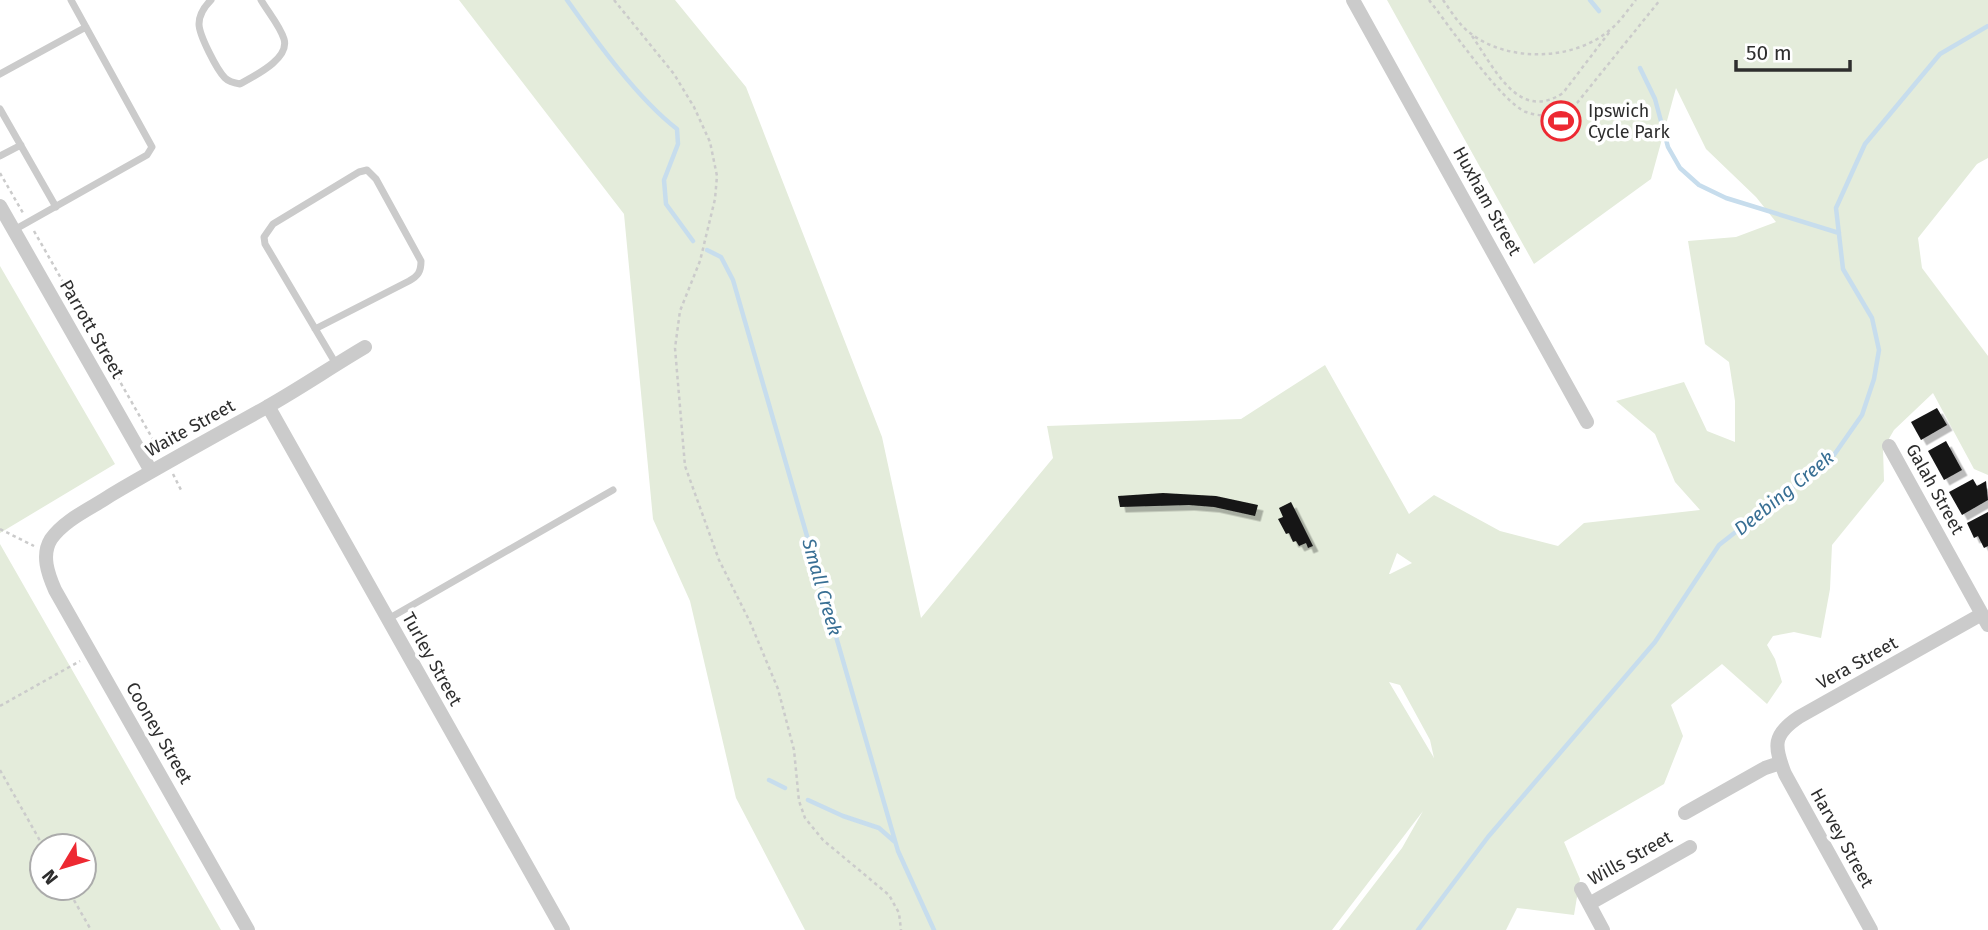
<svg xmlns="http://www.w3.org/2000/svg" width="1988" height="930" font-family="'Fira Sans',sans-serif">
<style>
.green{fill:#e4ecdb;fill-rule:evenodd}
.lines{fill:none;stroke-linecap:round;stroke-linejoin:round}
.stream{stroke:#c7dded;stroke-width:4.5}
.building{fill:#151515;filter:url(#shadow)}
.path{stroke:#cbcbcb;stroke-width:2.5;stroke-dasharray:3.5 3.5;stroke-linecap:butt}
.service{stroke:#cbcbcb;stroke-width:7}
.minor{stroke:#cbcbcb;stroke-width:14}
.labels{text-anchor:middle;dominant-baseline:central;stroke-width:7;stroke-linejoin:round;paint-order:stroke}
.poi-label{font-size:18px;fill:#2e2e2e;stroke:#fff;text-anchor:start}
.street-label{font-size:18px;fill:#2e2e2e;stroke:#fff}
.water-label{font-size:19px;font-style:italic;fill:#386f94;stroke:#fff}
</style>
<defs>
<filter id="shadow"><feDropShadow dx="5.5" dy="5.5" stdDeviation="0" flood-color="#0004"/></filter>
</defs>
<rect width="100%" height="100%" fill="#fff"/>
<!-- green -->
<path class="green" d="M459 0H675L746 87 882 437 921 618 1053 458 1047 426 1241 419 1325 365 1409 514 1434 495 1500 531 1558 546 1584 523 1700 510 1675 482 1655 434 1616 401 1684 382 1707 431 1735 442V401L1729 362 1705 344 1688 241 1736 237 1776 222 1756 197 1706 149 1676 88 1651 179 1534 264 1387 0H1988V158L1977 164 1918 238 1922 268 1988 356V475L1974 469 1933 393 1894 430 1883 449 1884 481 1832 545 1830 589 1821 638 1794 632 1773 636 1767 645 1775 659 1782 682 1767 704 1722 664 1671 705 1683 736 1664 784 1564 842 1580 879 1574 915 1517 908 1506 930H1339L1402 848 1423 811 1332 930H805L736 798 690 601 653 519 624 214ZM1397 553 1412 563 1390 574H1389ZM1389 682 1400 685 1430 740 1434 758Z
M0 266 115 464 0 533Z
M0 544 221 930H0ZM42 846H84V888H42Z"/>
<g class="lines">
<!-- stream -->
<path class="stream" d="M567 0C596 41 638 99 677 129L678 144 664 180 666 204 693 241
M1590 0 1599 11
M1640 68 1655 99 1668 147 1680 168 1699 185 1726 198 1839 233
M707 250 721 257 733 280 898 851 934 930
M769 780 785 788
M808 800 843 816 879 828 895 842
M1418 930 1488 837 1655 642 1719 545 1834 455 1862 415 1874 379 1879 350 1872 318 1843 269 1836 208 1865 144 1940 54 1988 26"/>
</g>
<!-- building -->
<path class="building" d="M1937 408 1947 425 1921 440 1911 422Z
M1946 441 1962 470 1944 480 1928 451Z
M1973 479 1977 486 1986 481 1988 500 1962 515 1949 492Z
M1163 493 1216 496 1258 505 1255 516 1214 507 1189 505 1120 507 1118 496Z
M1291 502 1313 546 1308 548 1306 543 1299 546 1296 541 1293 542 1289 533 1286 534 1278 519 1283 517 1279 508Z
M1988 512V546L1984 548 1978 536 1974 538 1967 523Z"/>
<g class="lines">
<!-- path -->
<path class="path" d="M614 0 674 74 694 107 710 142 717 176 715 199 700 261 680 311 675 348 685 466 719 560 750 622 778 689 794 750 799 801 805 818 823 840 889 895 899 913 901 930
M1429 0C1448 24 1502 103 1526 112 1545 119 1561 114 1577 103L1660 0
M1443 0C1451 11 1459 25 1470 33 1508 63 1575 61 1611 29 1621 21 1628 9 1636 0
M1472 36C1494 67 1518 123 1563 93L1611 30
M0 173 23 213
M34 231 159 450
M173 474 181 490
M0 529 34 546
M0 706 80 661
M0 770 43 846
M67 888 91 930"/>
<!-- service -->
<path class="service" d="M211 0C205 6 199 15 199 24 199 35 217 70 225 78 229 82 234 83 240 84 254 76 290 59 284 39 280 26 268 12 261 0
M0 74 86 27
M0 109 56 207
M0 156 21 145
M14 230 147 155 152 147 71 0
M315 329 409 281C418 276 421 272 421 261L376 179 367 170 359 172 273 224 264 237 265 244 336 364
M388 619 613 490"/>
<!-- minor -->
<path class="minor" d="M1353 0 1587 422
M0 206 151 471
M268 406 563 930
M1889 446 1988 625
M1685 813 1765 768 1780 763
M1581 889 1603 930
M1589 904 1690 847
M248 930 55 590C48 574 41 555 51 539 65 519 92 508 111 495 162 465 213 437 265 408 299 389 331 367 365 347
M1871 930 1785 774C1774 746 1772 735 1799 717L1982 614"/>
</g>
<!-- icons -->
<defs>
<g id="stadium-ring" transform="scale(2.0125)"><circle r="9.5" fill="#fff" stroke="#ed2932" stroke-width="1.5"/><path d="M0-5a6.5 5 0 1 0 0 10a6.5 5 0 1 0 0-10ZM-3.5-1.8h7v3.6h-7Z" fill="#ed2932"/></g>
</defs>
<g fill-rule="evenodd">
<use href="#stadium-ring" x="1561" y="121"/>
</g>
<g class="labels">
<!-- poi labels -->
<g class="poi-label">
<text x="1588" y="111">Ipswich<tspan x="1588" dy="21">Cycle Park</tspan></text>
</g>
<!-- street labels -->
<g class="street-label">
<text transform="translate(1487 201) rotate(61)">Huxham Street</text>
<text transform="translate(92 329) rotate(60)">Parrott Street</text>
<text transform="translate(190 428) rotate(-29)">Waite Street</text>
<text transform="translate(1935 489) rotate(61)">Galah Street</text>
<text transform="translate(432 659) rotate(61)">Turley Street</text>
<text transform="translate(1857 663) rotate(-29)">Vera Street</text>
<text transform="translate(159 733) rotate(60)">Cooney Street</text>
<text transform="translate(1842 838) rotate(61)">Harvey Street</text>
<text transform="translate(1630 858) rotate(-29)">Wills Street</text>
</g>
<!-- water labels -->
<g class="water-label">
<text transform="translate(1784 493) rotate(-39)">Deebing Creek</text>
<text transform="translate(822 587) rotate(74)">Small Creek</text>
</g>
</g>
<!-- north arrow -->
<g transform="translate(63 867) rotate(232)"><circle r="33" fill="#ffffff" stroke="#ababab" stroke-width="2"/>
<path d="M0-5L12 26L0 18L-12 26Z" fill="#ed2932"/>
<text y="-10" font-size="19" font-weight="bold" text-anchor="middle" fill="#2e2e2e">N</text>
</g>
<!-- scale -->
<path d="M1736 60v10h114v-10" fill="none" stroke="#2e2e2e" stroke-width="3.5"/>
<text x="1746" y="60" font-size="21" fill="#2e2e2e" stroke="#ffffff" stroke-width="5" paint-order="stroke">50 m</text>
</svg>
